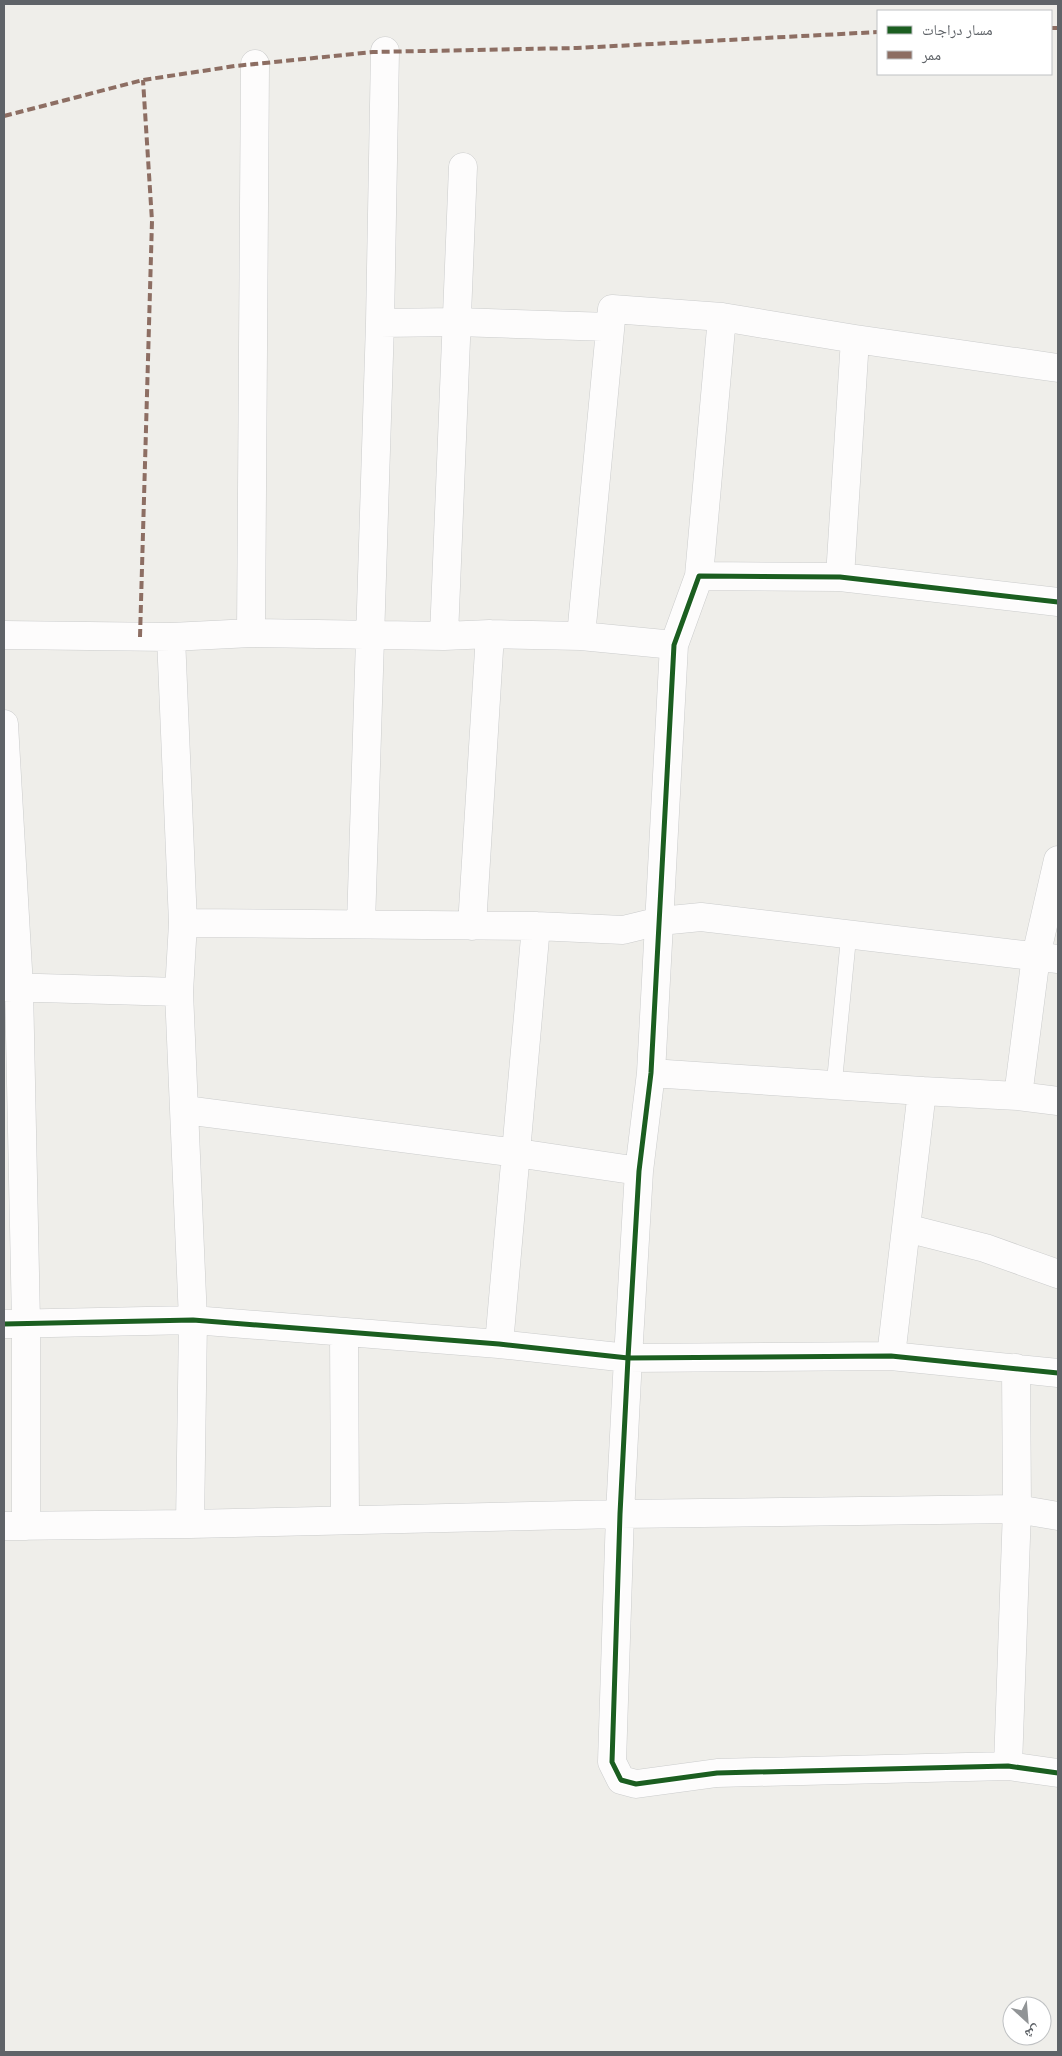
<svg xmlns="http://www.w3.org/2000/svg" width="1062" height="2056" font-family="Lato,'Noto Naskh Arabic',sans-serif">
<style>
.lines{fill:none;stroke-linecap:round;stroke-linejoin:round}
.service-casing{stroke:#cbcccc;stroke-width:16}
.minor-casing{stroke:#cbcccc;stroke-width:29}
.service{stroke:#fdfcfc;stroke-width:15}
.minor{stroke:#fdfcfc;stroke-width:28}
.quiet{stroke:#8d6e63;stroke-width:4;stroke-dasharray:8 4;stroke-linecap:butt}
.cycleway-casing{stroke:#fff;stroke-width:8}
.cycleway{stroke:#1b5e20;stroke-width:5}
</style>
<rect width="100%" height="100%" fill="#efeeea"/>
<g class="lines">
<!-- service casing -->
<g class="service-casing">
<path id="service" d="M834 1086 849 933"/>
</g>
<!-- minor casing -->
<g class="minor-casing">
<path id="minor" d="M380 323 457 322 610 327
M699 576 722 317
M840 577 855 339
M1058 602 840 577 699 576 674 645 651 1073 639 1171 628 1358 620 1514 612 1762 621 1780 636 1784 717 1773 1008 1766 1058 1773
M251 633 255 64
M4 635 171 637 251 633 444 636 490 634 581 636 674 645
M444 636 463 167
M581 636 612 309 722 317 855 339 1058 368
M171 637 183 923 179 992 193 1320 190 1524
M4 724 19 987 26 1322V1526
M183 923 536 926 623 930 660 921 701 917 1058 959
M361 924 380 323 385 51
M472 926 490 634
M4 987 179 992
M651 1073 922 1091 1018 1096 1058 1101
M1018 1096 1036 956 1058 860
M185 1110 517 1153 639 1171
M906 1228 985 1248 1058 1274
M4 1324 193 1320 499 1344 628 1358 891 1356 1058 1373
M344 1332 345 1520
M499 1344 536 926
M891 1356 922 1091
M4 1526 190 1524 620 1514 1017 1509 1058 1516
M1008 1766 1017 1509 1016 1368"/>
</g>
<!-- service -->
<use href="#service" class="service"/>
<!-- minor -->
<use href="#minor" class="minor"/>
<!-- quiet -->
<path class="quiet" d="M1051 28H1058
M4 116 143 80 235 66 373 52 577 48 878 32
M140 637 152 221 143 80"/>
<!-- cycleway casing -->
<g class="cycleway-casing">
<path id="cycleway" d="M1058 602 840 577 699 576 674 645 651 1073 639 1171 628 1358 620 1514 612 1762 621 1780 636 1784 717 1773 1008 1766 1058 1773
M4 1324 193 1320 499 1344 628 1358 891 1356 1058 1373"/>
</g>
<!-- cycleway -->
<use href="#cycleway" class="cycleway"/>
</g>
<!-- border -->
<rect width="1062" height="2056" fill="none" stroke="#5f6368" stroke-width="10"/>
<!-- legend -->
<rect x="877" y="10" width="175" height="65" fill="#ffffff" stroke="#bfc1c3"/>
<rect x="887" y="26" width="25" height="8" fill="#1b5e20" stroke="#bfc1c3"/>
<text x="922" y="35" font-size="15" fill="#5f6368">مسار دراجات</text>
<rect x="887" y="51" width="25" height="8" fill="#8d6e63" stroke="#bfc1c3"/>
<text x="922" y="60" font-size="15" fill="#5f6368">ممر</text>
<!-- north arrow -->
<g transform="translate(1027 2021) rotate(154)"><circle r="24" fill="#ffffff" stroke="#bfc1c3"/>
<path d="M0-4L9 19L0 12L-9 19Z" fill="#919496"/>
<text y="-8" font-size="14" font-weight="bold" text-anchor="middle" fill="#5f6368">ش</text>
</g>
</svg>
